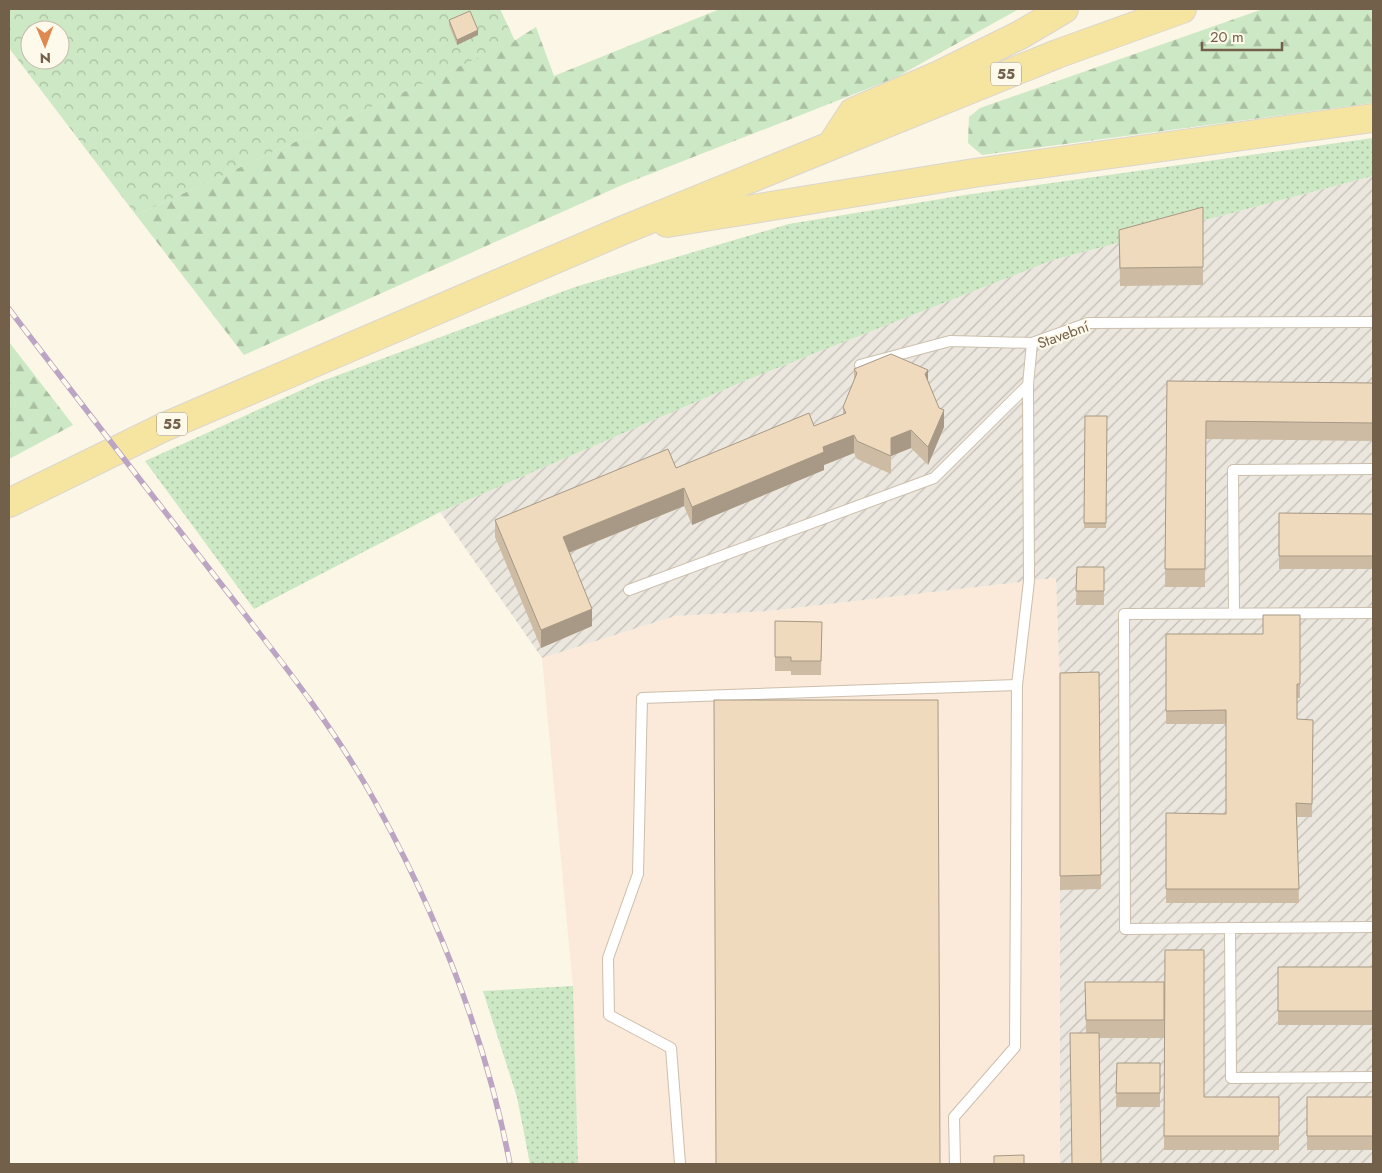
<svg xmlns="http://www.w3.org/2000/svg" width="1382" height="1173" font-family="Jost,sans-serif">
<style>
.commercial{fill:#fbe9d9}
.industrial{fill:url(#industrial-furrows)}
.grass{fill:url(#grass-dots)}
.forest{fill:url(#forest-firs)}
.park{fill:url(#park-crowns);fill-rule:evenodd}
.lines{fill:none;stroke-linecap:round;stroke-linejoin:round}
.lane-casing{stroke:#ccbfac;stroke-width:12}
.primary-casing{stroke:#dbd6d0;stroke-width:30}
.lane{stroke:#fff;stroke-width:10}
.primary{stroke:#f6e5a1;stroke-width:28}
.rail-casing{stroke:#bba4c4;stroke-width:5.5}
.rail{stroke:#fefaeb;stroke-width:4;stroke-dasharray:11;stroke-linecap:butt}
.wall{fill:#cebba3}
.shaded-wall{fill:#a79985}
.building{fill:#efdabe;stroke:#a79985}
.labels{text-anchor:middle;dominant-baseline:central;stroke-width:4;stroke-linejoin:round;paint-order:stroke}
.shield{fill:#fefaeb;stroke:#9d8e7b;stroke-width:1}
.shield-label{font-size:14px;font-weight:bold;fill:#73604b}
.street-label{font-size:15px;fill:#73604b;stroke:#fefaeb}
</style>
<defs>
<pattern id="industrial-furrows" width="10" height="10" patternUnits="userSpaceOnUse" patternTransform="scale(1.25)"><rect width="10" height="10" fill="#ebe7df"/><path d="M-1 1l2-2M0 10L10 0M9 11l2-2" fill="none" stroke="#c3bfb7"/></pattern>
<pattern id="grass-dots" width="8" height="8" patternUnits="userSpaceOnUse" patternTransform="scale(1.25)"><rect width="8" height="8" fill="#cce8c4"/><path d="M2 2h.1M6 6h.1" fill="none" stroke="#aabfa1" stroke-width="1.8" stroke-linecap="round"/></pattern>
<pattern id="forest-firs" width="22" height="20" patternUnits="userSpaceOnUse" patternTransform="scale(1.25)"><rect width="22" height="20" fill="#cce8c4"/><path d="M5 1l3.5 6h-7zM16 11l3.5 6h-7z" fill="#aabfa1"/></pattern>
<pattern id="park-crowns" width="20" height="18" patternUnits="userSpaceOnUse" patternTransform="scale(1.25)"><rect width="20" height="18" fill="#cce8c4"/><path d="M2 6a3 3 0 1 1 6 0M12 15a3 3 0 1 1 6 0" fill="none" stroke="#aabfa1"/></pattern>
</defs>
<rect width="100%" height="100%" fill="#fbf6e5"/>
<!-- commercial -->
<path class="commercial" d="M1056 578 1060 686V1164H578L573 986 542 658 675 616 768 611Z"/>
<!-- industrial -->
<path class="industrial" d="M1373 176V1164H1060V686L1056 578 768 611 675 616 542 658 440 512 747 380 1053 260Z"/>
<!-- grass -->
<path class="grass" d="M1373 138V176L1053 260 747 380 440 512 254 609 145 461 317 383 575 287 789 224 965 195Z
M573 986 578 1164H530L517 1097 483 991Z"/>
<!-- forest -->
<path class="forest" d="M720 9H1019L895 78 622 185 244 355 136 215 514 41 536 27 554 76Z
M1263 9H1373V103L982 155 968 143 969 117 980 108Z
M9 342 73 425 9 459Z"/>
<!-- park -->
<path class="park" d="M9 9H500L515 41 136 215 9 48ZM30 30H60V60H30Z"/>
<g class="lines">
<!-- lane casing -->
<g class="lane-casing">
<path id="lane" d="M860 365 950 341 1032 343
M629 590 934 478 1028 385
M1373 613 1124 614 1125 929 1373 927
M1234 614 1233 470 1373 469
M1017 685 1029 581 1028 385 1032 343 1088 323 1373 322
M1230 928 1231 1078 1373 1077
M680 1164 671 1048 609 1015 608 958 638 874 642 698 1017 685 1015 1047 954 1117 955 1164"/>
</g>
<!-- primary casing -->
<g class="primary-casing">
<path id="primary" d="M832 144 853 112 939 75 1020 35 1064 9
M667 223 974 173 1373 118
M9 503 162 428 621 231 1057 54 1182 9"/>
</g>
<!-- lane -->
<use href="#lane" class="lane"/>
<!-- primary -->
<use href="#primary" class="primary"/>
<!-- rail casing -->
<g class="rail-casing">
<path id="rail" d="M9 309C78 400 148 490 218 580 275 653 334 726 378 807 439 919 486 1039 510 1164"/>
</g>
<!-- rail -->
<use href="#rail" class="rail"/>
</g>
<!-- wall -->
<path class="wall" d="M449 20 478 35 457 45 449 25Z
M1203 207V285L1120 286 1119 230Z
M854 369 928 380 944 427 928 465 911 448 891 456V474L857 459 854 453 824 465V470L692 525 684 506 569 553 592 626 541 648 495 537V520L676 468 814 426 843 415V407L854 382Z
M1167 381 1373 383V441L1206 439 1205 587H1165Z
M1085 416H1107L1106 528H1084Z
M1279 513 1373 514V569H1279Z
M1077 567H1104V605H1076Z
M1300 615V698H1297V719L1313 734 1312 817H1297L1299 903H1166V813L1226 814V724H1166V634H1263Z
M775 621 822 622 821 675H791V671H775Z
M1099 672 1101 889 1060 890V673Z
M1165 950 1204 1097H1279V1150H1164Z
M1278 967H1373V1025H1278Z
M1085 982H1164V1038H1099L1086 1033Z
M1117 1063H1160V1107H1116Z
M1307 1097H1373V1150H1307Z"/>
<!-- shaded-wall -->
<path class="shaded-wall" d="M478 30V35L457 45V40Z
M928 370V388L925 374Z
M944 410V427L928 465V447Z
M911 430V448L891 456V474V438Z
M854 435V453L824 465V470L692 525V507L823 447Z
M684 488V506L563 555V537Z
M592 609V626L541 648V630Z"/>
<!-- building -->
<path class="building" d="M470 11 478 30 457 40 449 20Z
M1203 207V267L1120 268 1119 230Z
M891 354 928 370 925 374 939 408 944 410 928 447 911 430 891 438V456L857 441 854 435 823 447 824 452 692 507 684 488 563 537 592 609 541 630 495 520 668 449 676 468 809 413 814 426 846 413 843 407 857 373 854 369Z
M1167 381 1373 383V423L1206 421 1205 569H1165Z
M1085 416H1107L1106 523H1084Z
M1279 513 1373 514V556H1279Z
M1077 567H1104V591H1076Z
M1263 615H1300V684H1297V719L1313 720 1312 804 1296 803 1299 889H1166V813L1226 814V710L1166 711V634H1263Z
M775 621 822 622 821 661H791V657H775Z
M1099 672 1101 875 1060 876V673Z
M714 700H938L940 1164H716Z
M1165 950H1204V1097H1279V1136H1164Z
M1278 967H1373V1011H1278Z
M1085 982H1164V1020H1086Z
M1070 1033H1099L1101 1164H1072Z
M1117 1063H1160V1093H1116Z
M1307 1097H1373V1136H1307Z
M1024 1155V1164H994V1156Z"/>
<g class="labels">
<!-- shield labels -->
<g class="shield">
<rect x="991" y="62.5" width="30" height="23" rx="4"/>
<rect x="157" y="412.5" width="30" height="23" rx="4"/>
</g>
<g class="shield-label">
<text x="1006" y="74">55</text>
<text x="172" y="424">55</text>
</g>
<!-- street labels -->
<g class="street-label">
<text transform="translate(1063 335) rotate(-20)">Stavební</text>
</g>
</g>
<!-- border -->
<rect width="1382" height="1173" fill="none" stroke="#73604b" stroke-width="20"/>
<!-- north arrow -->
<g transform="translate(45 45) rotate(179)"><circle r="24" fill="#fefaeb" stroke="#c6bcab"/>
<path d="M0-4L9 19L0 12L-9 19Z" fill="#df8950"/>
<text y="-8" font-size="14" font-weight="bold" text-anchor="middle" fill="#73604b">N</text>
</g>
<!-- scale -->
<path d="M1202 42v8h80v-8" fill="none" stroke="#73604b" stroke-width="2.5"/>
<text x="1210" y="42" font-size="15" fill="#73604b" stroke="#fefaeb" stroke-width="4" paint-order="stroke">20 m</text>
</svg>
